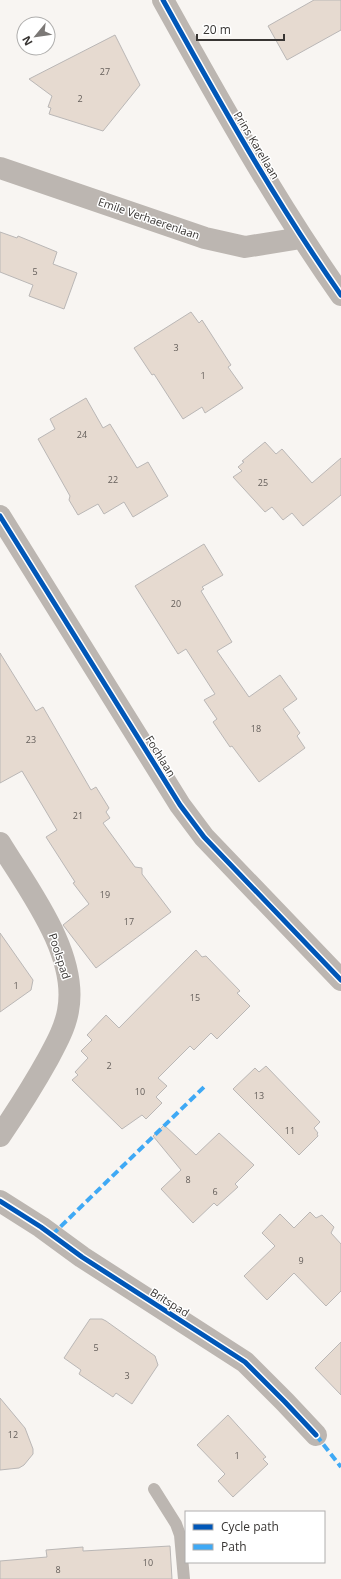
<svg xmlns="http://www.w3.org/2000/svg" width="341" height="1579" font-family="'Open Sans',sans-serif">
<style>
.building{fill:#e6dad0;stroke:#bab7b6}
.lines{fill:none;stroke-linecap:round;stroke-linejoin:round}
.service{stroke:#bcb6b1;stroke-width:12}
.minor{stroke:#bcb6b1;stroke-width:22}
.quiet{stroke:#3fa9f5;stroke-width:4;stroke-dasharray:8 4;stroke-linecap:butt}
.cycleway-casing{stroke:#fff;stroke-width:8}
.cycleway{stroke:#0057b8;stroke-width:5}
.labels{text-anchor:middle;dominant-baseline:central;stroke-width:3;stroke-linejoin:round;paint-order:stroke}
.number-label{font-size:9px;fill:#645e5a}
.street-label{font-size:11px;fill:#383533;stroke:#fff}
</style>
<rect width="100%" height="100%" fill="#f8f5f2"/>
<!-- building -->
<path class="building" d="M314 0H341V30L287 60 268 26Z
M115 35 140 85 103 131 49 114 51 108 48 107 52 96 29 79Z
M0 232 17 238 18 236 57 252 53 264 77 273 64 309 29 296 33 285 0 272Z
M191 312 199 323 202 320 231 365 228 367 243 388 205 413 202 407 183 419 154 374 152 375 134 348Z
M86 398 103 428 110 424 137 468 148 462 168 496 133 517 124 502 104 514 98 504 78 515 69 500 70 496 38 439 55 429 50 419Z
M265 442 276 454 282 449 312 483 341 458V495L303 526 292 513 283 520 272 507 265 512 233 477 242 471 238 467 244 462 242 461Z
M204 544 223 575 202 587 204 589 201 591 232 642 217 651 249 697 280 675 297 699 283 709 300 733 297 736 305 748 259 782 232 746 230 747 213 722 217 719 204 700 215 694 186 649 178 654 135 586Z
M0 653 36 711 43 707 91 790 96 787 109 808 106 812 110 818 103 823 135 867 142 868V874L171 912 96 968 63 925 89 904 73 883 75 882 46 837 57 830 22 771 0 783Z
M0 933 33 980 31 990 0 1012Z
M196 950 202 957 206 956 240 991 237 993 250 1006 217 1039 211 1033 194 1050 190 1046 158 1078 167 1086 156 1097 162 1103 146 1119 142 1115 122 1129 72 1080 78 1075 75 1072 88 1058 81 1051 92 1040 87 1035 106 1015 119 1028Z
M266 1066 320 1122 314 1128 318 1133 317 1134 318 1136 299 1155 233 1089 255 1068 259 1072Z
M164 1125 196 1155 219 1133 254 1165 235 1184 238 1187 217 1206 214 1203 193 1223 161 1189 181 1170 153 1136Z
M310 1212 316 1218 322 1215 334 1227 331 1233 341 1244V1291L326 1306 294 1273 267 1300 244 1276 275 1246 262 1233 280 1214 294 1228Z
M90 1319H102L106 1321 155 1356 158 1365 132 1404 116 1393 113 1397 79 1374 81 1370 64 1358Z
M341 1342V1395L315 1368Z
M0 1398 25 1428 33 1449V1454L24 1465 19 1468 0 1470Z
M228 1415 266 1457 263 1459 268 1464 233 1497 218 1481 225 1474 197 1445Z
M170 1546 172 1579H0V1561L47 1557 46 1550 83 1547V1551Z"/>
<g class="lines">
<!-- service -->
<path class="service" d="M154 1489 176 1524 180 1535 184 1579"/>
<!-- minor -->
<path class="minor" d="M163 0C219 101 275 201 341 295
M0 168 205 238 245 247 301 238
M0 516 180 805 204 837 341 980
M0 843C28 889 79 954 68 1011 65 1028 56 1044 48 1059 33 1086 17 1111 0 1136
M0 1201 41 1227 82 1257 245 1362 285 1402 316 1435"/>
<!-- quiet -->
<path class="quiet" d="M52 1235 204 1087
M316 1435 341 1467"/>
<!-- cycleway casing -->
<g class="cycleway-casing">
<path id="cycleway" d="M163 0C219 101 275 201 341 295
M0 516 180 805 204 837 341 980
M0 1201 41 1227 82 1257 245 1362 285 1402 316 1435"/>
</g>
<!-- cycleway -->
<use href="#cycleway" class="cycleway"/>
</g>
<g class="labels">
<!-- number labels -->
<g class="number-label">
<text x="105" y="71">27</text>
<text x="80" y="98">2</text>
<text x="35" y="271">5</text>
<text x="176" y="347">3</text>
<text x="203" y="375">1</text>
<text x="82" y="434">24</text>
<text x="113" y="479">22</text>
<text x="263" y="482">25</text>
<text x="176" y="603">20</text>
<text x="256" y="728">18</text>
<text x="31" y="739">23</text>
<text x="78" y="815">21</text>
<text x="105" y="894">19</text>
<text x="129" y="921">17</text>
<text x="16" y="985">1</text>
<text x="195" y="997">15</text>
<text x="109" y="1065">2</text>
<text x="140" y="1091">10</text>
<text x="259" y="1095">13</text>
<text x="290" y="1130">11</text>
<text x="188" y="1179">8</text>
<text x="215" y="1191">6</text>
<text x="301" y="1260">9</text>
<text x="96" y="1347">5</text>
<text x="127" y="1375">3</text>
<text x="13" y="1434">12</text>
<text x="237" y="1455">1</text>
<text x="148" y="1562">10</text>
<text x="58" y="1569">8</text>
</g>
<!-- street labels -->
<g class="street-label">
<text transform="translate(257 145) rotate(59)">Prins Karellaan</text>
<text transform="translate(149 218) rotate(19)">Emile Verhaerenlaan</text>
<text transform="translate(161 756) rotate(58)">Fochlaan</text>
<text transform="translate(60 956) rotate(72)">Poolspad</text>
<text transform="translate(170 1302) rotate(32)">Britspad</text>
</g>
</g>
<!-- legend -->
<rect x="185" y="1511" width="140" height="52" fill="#ffffff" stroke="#afaead"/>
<rect x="193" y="1524" width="20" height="6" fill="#0057b8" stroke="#afaead"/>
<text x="221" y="1531" font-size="12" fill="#383533">Cycle path</text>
<rect x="193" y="1544" width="20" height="6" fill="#3fa9f5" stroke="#afaead"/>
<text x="221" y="1551" font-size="12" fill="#383533">Path</text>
<!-- north arrow -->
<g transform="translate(36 36) rotate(241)"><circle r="19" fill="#ffffff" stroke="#afaead"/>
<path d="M0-3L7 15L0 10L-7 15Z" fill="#7b7876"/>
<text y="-6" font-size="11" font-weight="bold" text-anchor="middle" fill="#383533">N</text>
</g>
<!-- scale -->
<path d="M197 34v6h87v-6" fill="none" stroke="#383533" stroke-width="2"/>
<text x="203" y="34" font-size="12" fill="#383533" stroke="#ffffff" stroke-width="3" paint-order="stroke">20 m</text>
</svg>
